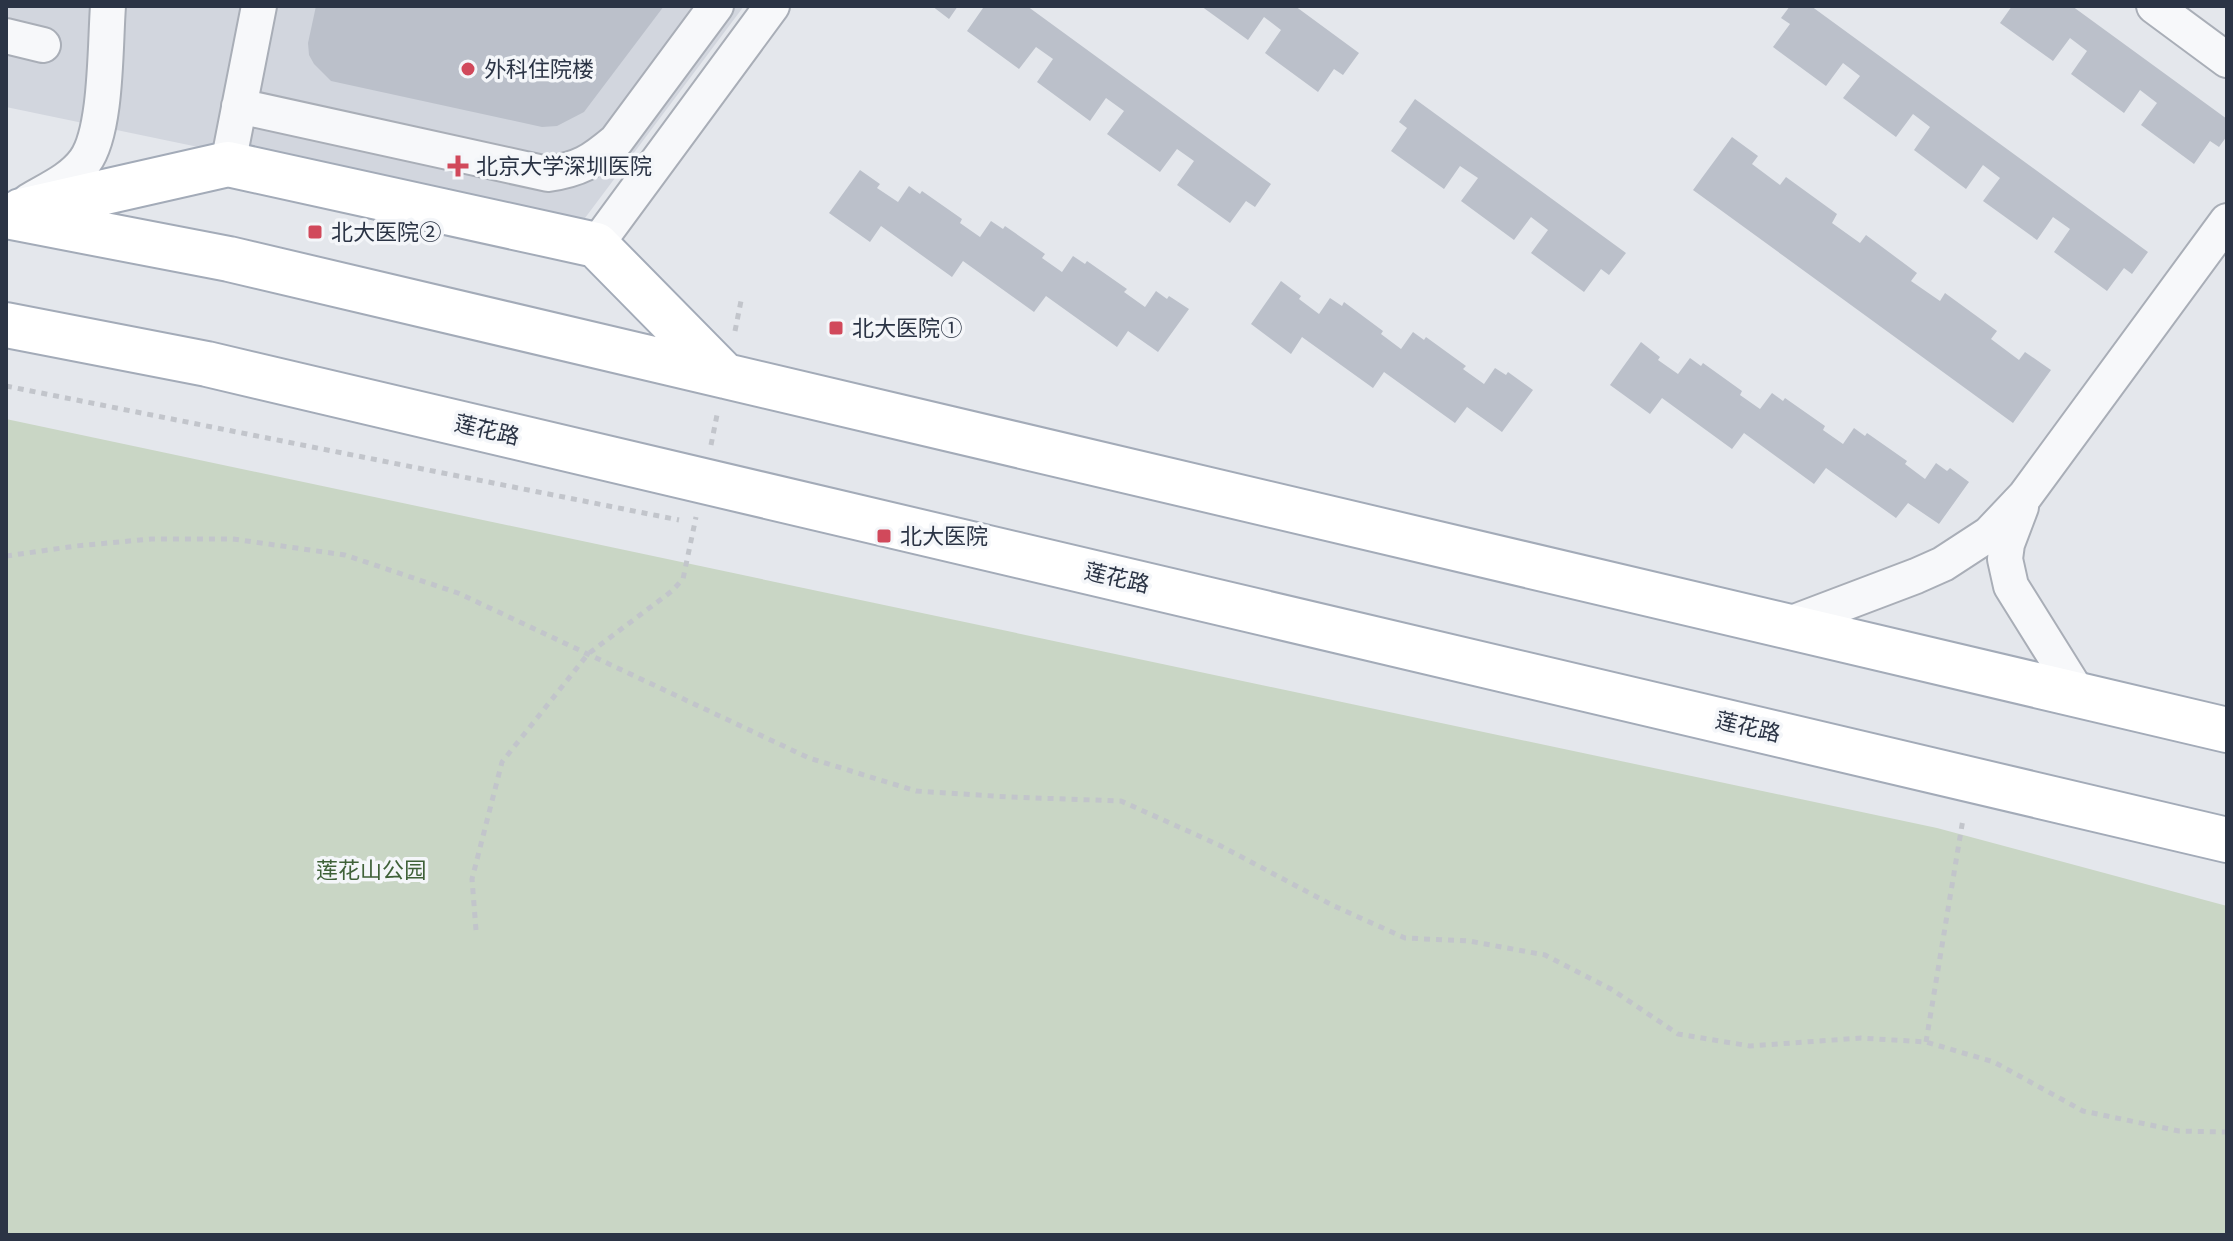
<svg xmlns="http://www.w3.org/2000/svg" width="2233" height="1241" font-family="Rubik,'Noto Sans SC',sans-serif">
<style>
.built{fill:#d2d6de}
.green{fill:#c9d6c5}
.building{fill:#bbc0ca}
.lines{fill:none;stroke-linecap:round;stroke-linejoin:round}
.minor-casing{stroke:#a9aeb7;stroke-width:38}
.major-casing{stroke:#a3abb8;stroke-width:48}
.path{stroke:#c2c5cb;stroke-width:5;stroke-dasharray:6 6;stroke-linecap:butt}
.minor{stroke:#f7f8fa;stroke-width:34}
.major{stroke:#fff;stroke-width:44}
.poi-dot{fill:#d1495b;stroke:#f4f6f9;stroke-width:3}
.labels{text-anchor:middle;dominant-baseline:central;stroke-width:7;stroke-linejoin:round;paint-order:stroke}
.poi-label{font-size:22px;fill:#2b3445;stroke:#f4f6f9;text-anchor:start}
.street-label{font-size:22px;fill:#2b3445;stroke:#f4f6f9}
.park-label{font-size:22px;fill:#3f6138;stroke:#f4f6f9}
</style>
<rect width="100%" height="100%" fill="#e4e7ec"/>
<!-- built -->
<path class="built" d="M6 6H744L579 226 6 107Z"/>
<!-- green -->
<path class="green" d="M6 419 1937 828 2227 906V1235H6Z"/>
<!-- building -->
<path class="building" d="M316 6H664L584 112 557 126 542 127 331 81 314 64 309 55 308 43Z
M932 6H958L949 19Z
M980 6H1027L1271 184 1255 207 1246 201 1230 223 1177 185 1194 161 1177 149 1160 172 1107 134 1124 111 1106 98 1090 121 1037 82 1053 59 1036 47 1019 69 967 31 983 8Z
M1201 6H1295L1359 53 1343 75 1334 69 1318 92 1265 53 1281 30 1264 17 1248 40Z
M1790 6H1811L2148 252 2132 274 2124 268 2107 291 2054 252 2070 229 2053 217 2037 240 1983 201 2000 178 1983 165 1966 189 1914 150 1930 127 1913 114 1896 137 1843 98 1860 76 1843 63 1826 86 1773 47 1790 24 1781 18Z
M2012 6H2072L2227 119V136L2219 147 2210 141 2194 164 2141 125 2157 103 2140 90 2124 113 2071 74 2087 51 2070 38 2053 61 2000 23Z
M1415 99 1626 253 1609 275 1601 269 1584 292 1531 253 1548 230 1531 217 1514 240 1461 201 1478 178 1460 166 1444 189 1391 151 1407 128 1399 122Z
M1732 137 1758 156 1752 164 1780 185 1786 177 1837 214 1832 223 1860 243 1866 235 1917 273 1911 281 1940 301 1945 293 1997 331 1991 339 2019 360 2025 352 2051 370 2013 423 1693 190Z
M860 170 880 184 877 188 898 202 909 186 920 194 922 191 962 219 960 223 980 237 991 221 1003 229 1005 226 1045 254 1042 258 1062 272 1073 256 1085 264 1087 261 1127 289 1124 292 1145 307 1156 291 1167 299 1169 296 1189 309 1158 352 1128 331 1117 347 1046 296 1034 312 963 261 952 277 881 226 870 242 829 213Z
M1281 281 1301 296 1299 299 1319 314 1330 298 1342 306 1344 302 1383 331 1381 334 1401 349 1413 332 1424 340 1426 337 1466 366 1463 369 1484 384 1495 368 1506 375 1508 372 1533 390 1502 432 1467 407 1455 423 1384 372 1373 388 1302 337 1291 354 1251 324Z
M1641 342 1660 357 1658 360 1678 374 1690 358 1701 366 1703 363 1742 391 1740 395 1760 409 1772 393 1783 401 1785 398 1825 426 1823 430 1843 444 1854 428 1865 436 1867 433 1907 461 1905 464 1925 479 1936 463 1947 471 1950 468 1969 482 1939 524 1908 503 1896 518 1826 468 1814 484 1744 433 1732 449 1662 398 1650 414 1610 385Z"/>
<g class="lines">
<!-- minor casing -->
<g class="minor-casing">
<path id="minor" d="M2154 6 2227 60
M6 36 43 45
M239 106 548 174C580 169 591 162 616 141L716 6
M228 164 259 6
M29 201C49 189 71 180 85 161 107 131 105 45 108 6
M596 245 772 6
M2021 507 2007 544 2005 559 2011 586 2079 695
M1784 626 1916 576 1943 564 1989 534 2025 496 2227 221"/>
</g>
<!-- major casing -->
<g class="major-casing">
<path id="major" d="M21 211 228 164 596 245 725 376
M6 216 229 259 2227 730
M6 325 207 364 2227 840"/>
</g>
<!-- path -->
<path class="path" d="M735 331 741 301
M6 386 679 520
M711 445 717 415
M6 556 76 546 151 539H233L345 555 458 593 809 758 916 791 1009 797 1121 801 1219 845 1334 906 1405 938 1469 941 1545 955 1611 989 1678 1034 1750 1046 1861 1038 1926 1042 1994 1062 2083 1111 2179 1131 2227 1132
M476 930 472 879 502 762 588 654 672 591 683 579 696 517
M1926 1042 1963 819"/>
<!-- minor -->
<use href="#minor" class="minor"/>
<!-- major -->
<use href="#major" class="major"/>
</g>
<!-- markers -->
<g class="poi-dot">
<circle cx="468" cy="69" r="8"/>
<path d="M454 154h8v8h8v8h-8v8h-8v-8h-8v-8h8z"/>
<rect x="307" y="224" width="16" height="16" rx="4"/>
<rect x="828" y="320" width="16" height="16" rx="4"/>
<rect x="876" y="528" width="16" height="16" rx="4"/>
</g>
<g class="labels">
<!-- poi labels -->
<g class="poi-label">
<text x="484" y="69">外科住院楼</text>
<text x="476" y="166">北京大学深圳医院</text>
<text x="331" y="232">北大医院②</text>
<text x="852" y="328">北大医院①</text>
<text x="900" y="536">北大医院</text>
</g>
<!-- street labels -->
<g class="street-label">
<text transform="translate(487 430) rotate(13)">莲花路</text>
<text transform="translate(1117 578) rotate(13)">莲花路</text>
<text transform="translate(1748 727) rotate(13)">莲花路</text>
</g>
<!-- park labels -->
<g class="park-label">
<text x="371" y="870">莲花山公园</text>
</g>
</g>
<!-- border -->
<rect width="2233" height="1241" fill="none" stroke="#2b3445" stroke-width="16"/>
</svg>
